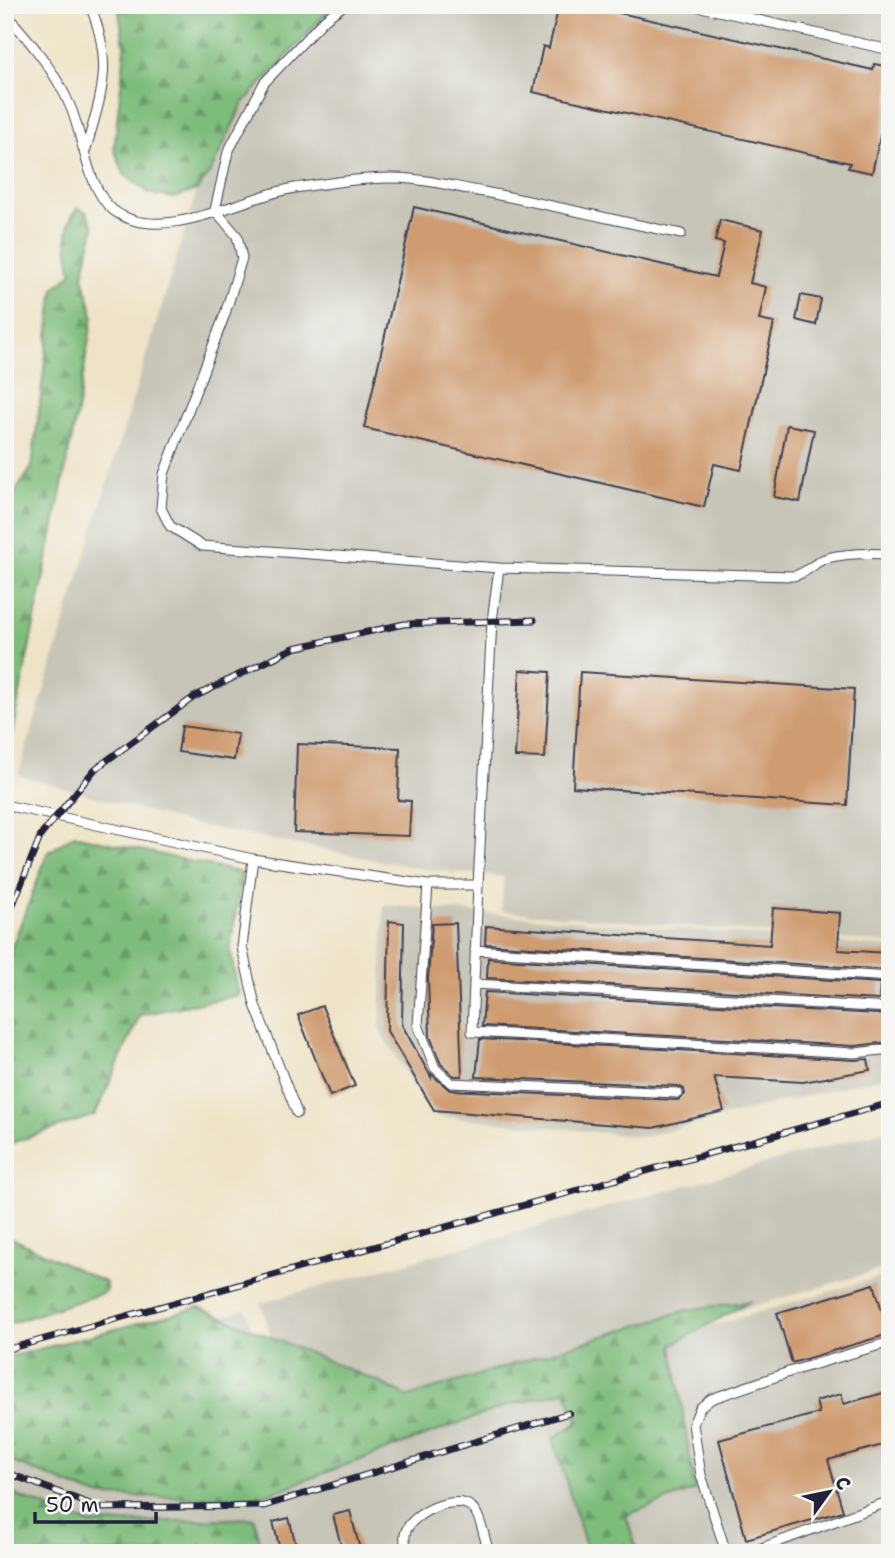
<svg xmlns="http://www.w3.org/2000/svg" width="895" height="1558" font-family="'Shantell Sans',sans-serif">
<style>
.industrial{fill:#c7c4b8}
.forest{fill:url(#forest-firs);stroke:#506f5b;stroke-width:2}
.building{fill:#cf9c72}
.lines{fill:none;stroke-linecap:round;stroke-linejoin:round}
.service-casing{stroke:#413f50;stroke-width:11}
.service{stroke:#fff;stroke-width:9}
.rail-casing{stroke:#22223b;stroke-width:7}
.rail{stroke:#f6f6f2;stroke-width:4.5;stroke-dasharray:13;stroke-linecap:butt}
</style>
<defs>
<pattern id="forest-firs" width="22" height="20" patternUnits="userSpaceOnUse" patternTransform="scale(1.75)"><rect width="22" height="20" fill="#7ebc7b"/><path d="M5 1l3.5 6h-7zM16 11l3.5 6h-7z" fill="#679866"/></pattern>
</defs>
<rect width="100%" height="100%" fill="#f6f6f2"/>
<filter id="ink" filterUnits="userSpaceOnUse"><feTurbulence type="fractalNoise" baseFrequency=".0143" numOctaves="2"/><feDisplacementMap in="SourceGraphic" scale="14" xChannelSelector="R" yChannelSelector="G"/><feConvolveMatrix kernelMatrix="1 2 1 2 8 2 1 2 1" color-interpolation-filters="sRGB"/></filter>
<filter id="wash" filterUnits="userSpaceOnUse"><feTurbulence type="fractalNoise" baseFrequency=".00686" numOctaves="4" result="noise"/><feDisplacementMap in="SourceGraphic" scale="28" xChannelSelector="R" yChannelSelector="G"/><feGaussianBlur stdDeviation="1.57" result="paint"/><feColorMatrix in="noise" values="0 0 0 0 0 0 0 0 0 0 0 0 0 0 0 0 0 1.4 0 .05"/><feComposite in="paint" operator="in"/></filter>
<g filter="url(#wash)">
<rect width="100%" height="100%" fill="#eee3c6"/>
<!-- industrial -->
<path class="industrial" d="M334 5H890V943L501 911 504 877 417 868 187 823 18 775 197 190 211 171 243 103Z
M384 905 890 947V1075L642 1137 433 1115 380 1031Z
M890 1129V1267L298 1436 261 1303Z
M890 1274V1553H5V1378L246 1309 288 1449Z"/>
<!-- forest -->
<path class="forest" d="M118 5H334L243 103 211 171 197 190 173 198 149 193 130 179 124 174 114 149 125 50Z
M78 208 87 212 94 227 83 276 93 315 77 412 5 767V507L32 467 54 289 72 273C68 251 61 226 78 208Z
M74 835 242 873 230 950 239 995 140 1015 95 1115 5 1145V965L48 853Z
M5 1235 106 1283V1292L5 1325Z
M751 1301 672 1345 695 1490 626 1515 638 1553H588L553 1438 579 1422 566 1391 503 1407 257 1498 98 1496 5 1459V1358L199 1307 381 1383 408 1397 687 1310Z
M5 1491 90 1524 254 1518 263 1553H5Z"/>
<g id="blocks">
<!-- building -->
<path class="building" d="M559 5H584L873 70 874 64 890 67V91L872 173 848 168 850 163 533 92 543 46 549 48Z
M414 207 716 277 724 243 715 241 720 220 763 230 750 283 766 287 759 320 774 323 741 470 714 464 704 507 364 428Z
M801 295 821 299 816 325 796 320Z
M787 425 814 430 800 502 774 497Z
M520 670 550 672 545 758 515 757Z
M580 672 854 689 847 805 573 787Z
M182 726 238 734 234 760 178 752Z
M297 744 400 748 398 800 411 801 409 836 294 832Z
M773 908 840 913 838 950 890 953V970L485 944 486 926 770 945Z
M389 921 404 923 402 1025 431 1077V1074L450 1090 678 1100 685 1094 684 1089 678 1086 476 1077 480 1039 855 1060 868 1059 870 1070 803 1082 714 1077 724 1111 653 1128 434 1110 387 1031Z
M456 923 462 1076H454L441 1064 430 1036 428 979 432 924Z
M488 958 880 983 879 1000 487 978Z
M485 992 878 1014 887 1016 889 1042 855 1046 482 1026Z
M322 1006 355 1086 330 1096 298 1015Z
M874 1284 889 1334 792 1363 777 1313Z
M890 1391V1443L828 1460 843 1511 746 1539 719 1440 819 1413 816 1401 841 1394 844 1404Z
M350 1511 361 1553H343L333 1515Z
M289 1518 298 1553H281L273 1522Z"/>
</g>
</g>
<g filter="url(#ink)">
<use href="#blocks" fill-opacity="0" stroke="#413f50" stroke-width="2"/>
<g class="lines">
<!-- service casing -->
<g class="service-casing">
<path id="service" d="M344 5 325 19 264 83 228 152 215 210 237 236 242 258 225 314 164 474 161 508 170 526 202 546 499 568 793 576C807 574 815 561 827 558 847 553 870 553 890 554
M692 5 890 50
M5 13C31 42 56 72 71 108 83 137 88 190 113 210 161 247 242 196 295 188 328 183 379 175 411 179 435 181 460 188 484 192 550 205 615 220 681 234
M86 149C102 92 114 64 90 5
M499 568 492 621 478 885 472 1032 855 1053 890 1049
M5 805 253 859 428 885H478
M253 859 242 947 255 1005 297 1113
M428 885 418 1025 435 1068 451 1083 678 1093
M475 950 890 977
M474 984 890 1008
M408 1553C406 1546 403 1538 406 1531 413 1512 461 1490 475 1511 482 1522 485 1540 489 1553
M736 1553 724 1546 701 1475 693 1424 700 1408 711 1399 792 1371 890 1342
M748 1553 890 1501"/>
</g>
<!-- service -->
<use href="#service" class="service"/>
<!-- rail casing -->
<g class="rail-casing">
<path id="rail" d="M5 924 41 835 95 769 194 697 294 648 404 624 534 620
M5 1350 890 1103
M5 1472 100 1508 264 1506 569 1413"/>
</g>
<!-- rail -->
<use href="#rail" class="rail"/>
</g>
</g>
<!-- margin -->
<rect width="895" height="1558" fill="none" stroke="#f6f6f2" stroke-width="28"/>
<!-- north arrow -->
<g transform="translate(829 1492) rotate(57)" stroke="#f6f6f2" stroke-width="5" paint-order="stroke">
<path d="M0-5L12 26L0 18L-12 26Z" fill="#22223b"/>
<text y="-10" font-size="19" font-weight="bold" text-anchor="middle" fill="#22223b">С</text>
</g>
<!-- scale -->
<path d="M35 1512v10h121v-10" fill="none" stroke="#22223b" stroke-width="3.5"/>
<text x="46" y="1512" font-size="21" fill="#22223b" stroke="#f6f6f2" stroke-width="5" paint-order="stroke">50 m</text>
</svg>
